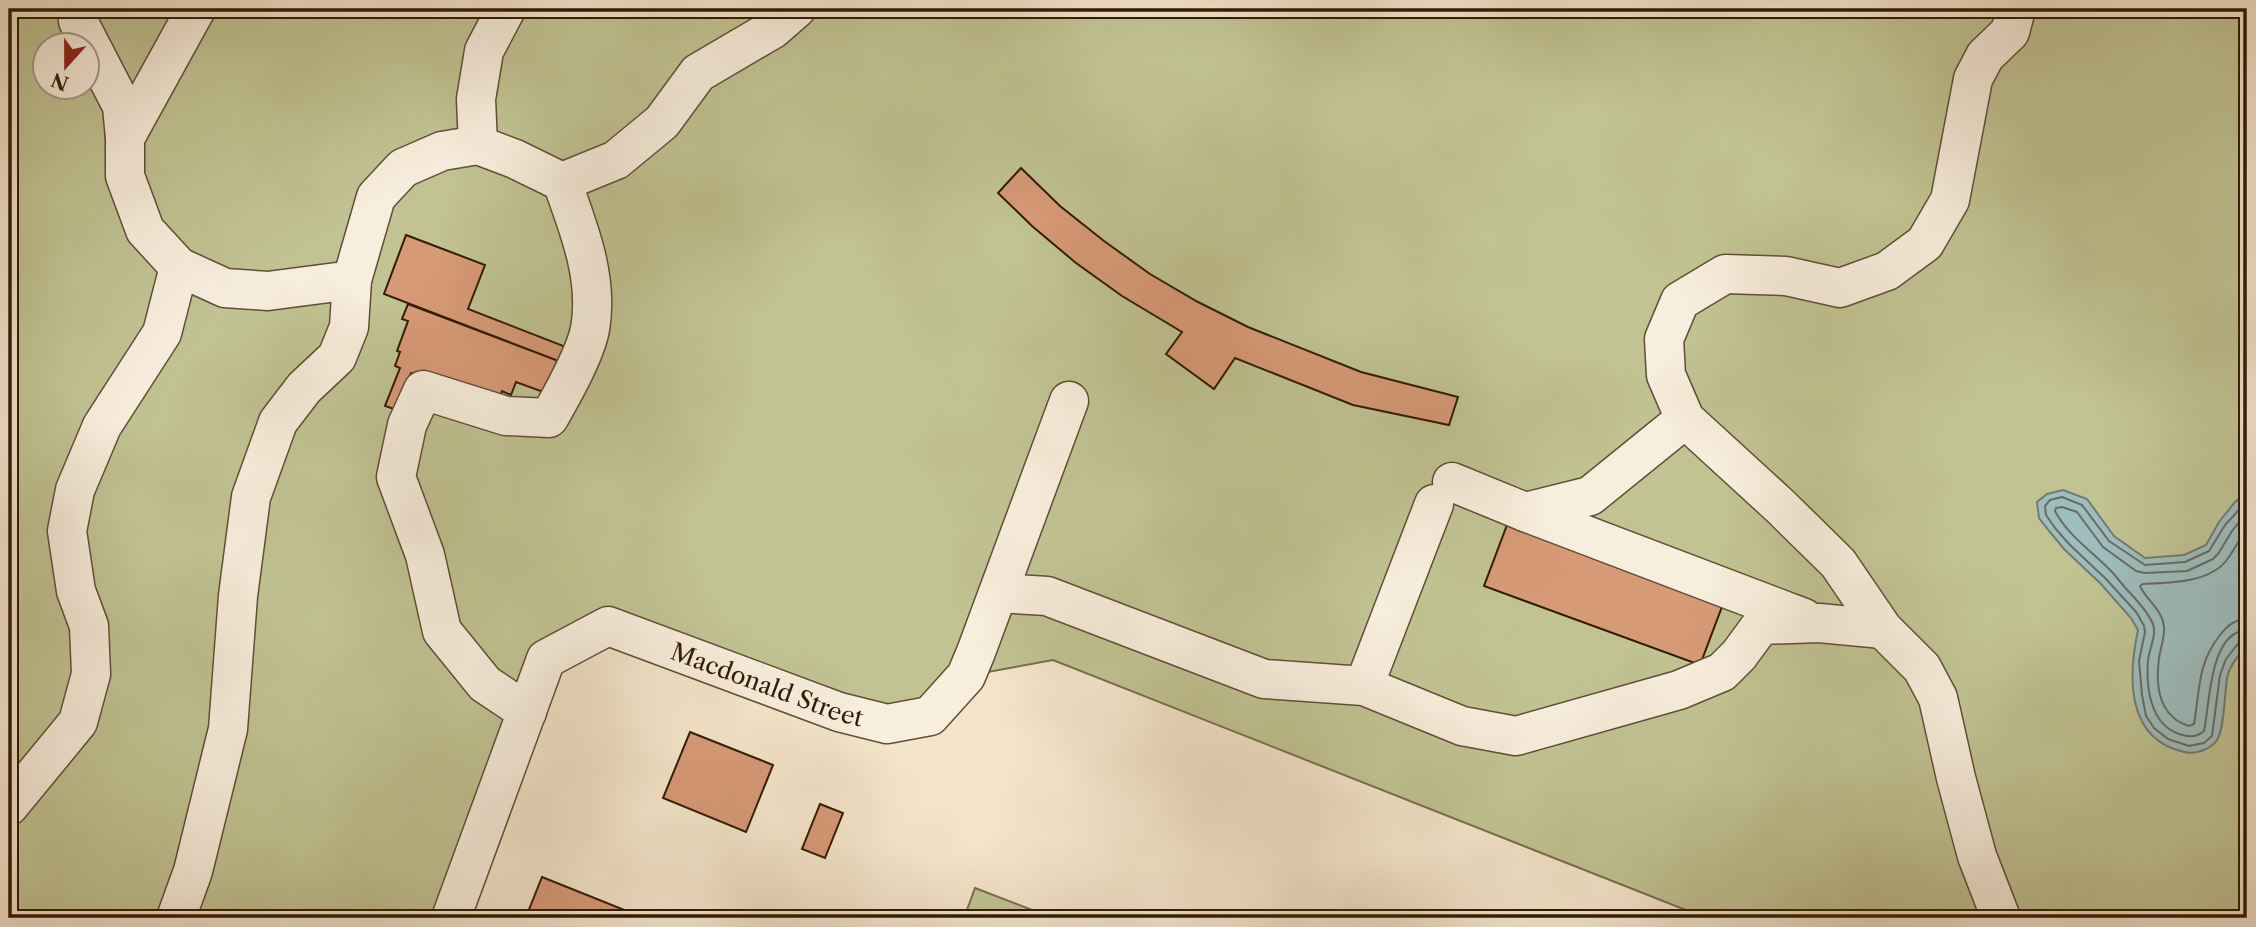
<svg xmlns="http://www.w3.org/2000/svg" width="2256" height="927" font-family="'Libre Caslon Text',serif">
<style>
.green{fill:#c1c393;stroke:#796e4d;stroke-width:2;fill-rule:evenodd}
.water{fill:#9ebdbe;stroke:#727c75;stroke-width:2}
.lines{fill:none;stroke-linecap:round;stroke-linejoin:round}
.shore{stroke:#686c62;stroke-width:2}
.building{fill:#d79a76;stroke:#311a07;stroke-width:2}
.minor-casing{stroke:#624d38;stroke-width:41}
.minor{stroke:#f8eedd;stroke-width:38}
.labels{text-anchor:middle;dominant-baseline:central;stroke-width:7;stroke-linejoin:round;paint-order:stroke}
.street-label{font-size:24px;fill:#311a07;stroke:#f8eedd}
</style>
<rect width="100%" height="100%" fill="#f4e5ca"/>
<filter id="stains"><feTurbulence type="fractalNoise" baseFrequency=".00286" numOctaves="4"/><feColorMatrix values="0 0 0 0 .2 0 0 0 0 .09 0 0 0 0 .02 0 0 0 .5 -.17"/></filter>
<radialGradient id="worn" r=".72"><stop offset=".6" stop-color="#630" stop-opacity="0"/><stop offset="1" stop-color="#630" stop-opacity=".3"/></radialGradient>
<!-- green -->
<path class="green" d="M9 9H2247V918H1706L1053 660 966 676 887 724 608 626 546 659 437 918H9ZM46 46H88V88H46Z
M975 888 1053 918H964Z"/>
<!-- water -->
<path class="water" d="M2063 490 2087 499 2114 536 2145 558 2184 555 2206 545 2219 522 2235 502 2247 492C2247 529 2247 566 2247 604 2247 615 2250 630 2247 641 2244 654 2231 659 2227 678 2225 691 2224 731 2217 740 2211 749 2195 755 2184 752 2126 739 2128 677 2138 630L2131 618 2101 584 2064 549 2050 532 2039 518 2037 502 2047 494Z"/>
<g class="lines">
<!-- shore -->
<path class="shore" d="M2247 501 2225 525 2209 551 2185 562 2145 565 2109 541 2082 505 2062 497 2050 500 2045 506 2046 515 2055 528 2069 544 2106 579 2137 613 2144 626 2145 632 2139 661 2142 695 2146 716 2154 728 2168 739 2189 746 2204 743 2212 736 2220 675 2226 659 2240 641 2247 639
M2247 512 2232 531 2218 554 2213 559 2187 571 2145 573 2136 571 2103 547 2077 512 2062 507 2056 508 2055 511C2068 536 2094 553 2113 573 2119 580 2124 587 2131 594 2139 603 2148 612 2153 624 2157 635 2149 649 2148 661 2146 687 2150 724 2179 734 2188 737 2196 738 2204 731 2210 704 2209 632 2247 630
M2247 529C2239 539 2234 551 2226 561 2208 583 2169 583 2143 584L2140 586C2146 600 2163 610 2164 627 2165 638 2160 649 2159 659 2155 688 2160 717 2189 726L2194 724C2200 690 2197 664 2220 635 2228 625 2234 620 2247 619"/>
</g>
<!-- building -->
<path class="building" d="M1021 168 1060 206 1104 241 1150 274 1198 302 1248 327 1361 372 1458 397 1449 425 1353 405 1235 358 1214 389 1166 354 1182 332 1122 296 1076 263 1032 226 998 193Z
M406 235 485 265 468 309 566 347 561 362 384 294Z
M408 304 561 362 549 394 516 382 511 395 502 391 497 405 411 373 397 410 385 406 400 368 395 366 400 352 397 351 408 321 402 319Z
M1507 525 1723 604 1700 665 1484 586Z
M690 732 773 765 746 832 663 798Z
M820 804 843 813 825 858 802 849Z
M542 877 632 913 630 918 526 917Z"/>
<g class="lines">
<!-- minor casing -->
<g class="minor-casing">
<g id="minor">
<path d="M77 9 78 21 122 106 125 138V176L145 230 179 267 225 288 268 291 352 280"/>
<path d="M125 138 196 9"/>
<path d="M478 145 476 99 484 51 506 9"/>
<path d="M562 182 616 160 662 122 698 73 773 29 796 9"/>
<path d="M1452 482 1525 512 1590 496 1685 419"/>
<path d="M1525 512 1804 618"/>
<path d="M998 593 1047 596 1264 679 1364 686 1462 726 1516 736 1679 690 1722 672 1739 655 1761 625 1819 623 1883 629"/>
<path d="M1364 686 1434 504"/>
<path d="M9 806 78 722 91 674 89 626 76 591 67 531 75 490 102 426 162 333 179 267"/>
<path d="M176 918 193 871 228 729 238 596 251 497 278 422 304 388 337 357 349 327 352 280 376 197 403 168 442 151 478 145 515 159 562 182C579 229 599 279 590 329 585 355 562 395 549 418L506 416 423 390 407 425 396 477 425 555 442 631 485 684 527 712"/>
<path id="s1" d="M451 918 546 659 608 626 839 712 887 724 930 716 966 676 976 652 1069 401"/>
<path d="M2001 918 1977 856 1956 778 1938 698 1922 668 1883 629 1838 563 1780 506 1685 419 1666 375 1664 339 1680 301 1725 274 1786 276 1840 288 1887 271 1925 243 1950 200 1973 79 1985 56 2010 32 2016 9"/>
</g>
</g>
<!-- minor -->
<use href="#minor" class="minor"/>
</g>
<g class="labels">
<!-- street labels -->
<g class="street-label">
<text stroke="none"><textPath href="#s1" startOffset="516">Macdonald Street</textPath></text>
</g>
</g>
<!-- margin -->
<rect width="2256" height="927" fill="none" stroke="#f4e5ca" stroke-width="35"/>
<rect x="10" y="10" width="2235" height="906" fill="none" stroke="#311a07" stroke-width="3.5"/>
<rect x="18" y="18" width="2221" height="892" fill="none" stroke="#311a07" stroke-width="2"/>
<!-- north arrow -->
<g transform="translate(66 66) rotate(201)"><circle r="33" fill="#f8eedd" stroke="#a89987" stroke-width="2"/>
<path d="M0-5L12 26L0 18L-12 26Z" fill="#8f2418"/>
<text y="-10" font-size="19" font-weight="bold" text-anchor="middle" fill="#311a07">N</text>
</g>
<rect width="100%" height="100%" filter="url(#stains)"/>
<rect width="100%" height="100%" fill="url(#worn)"/>
</svg>
